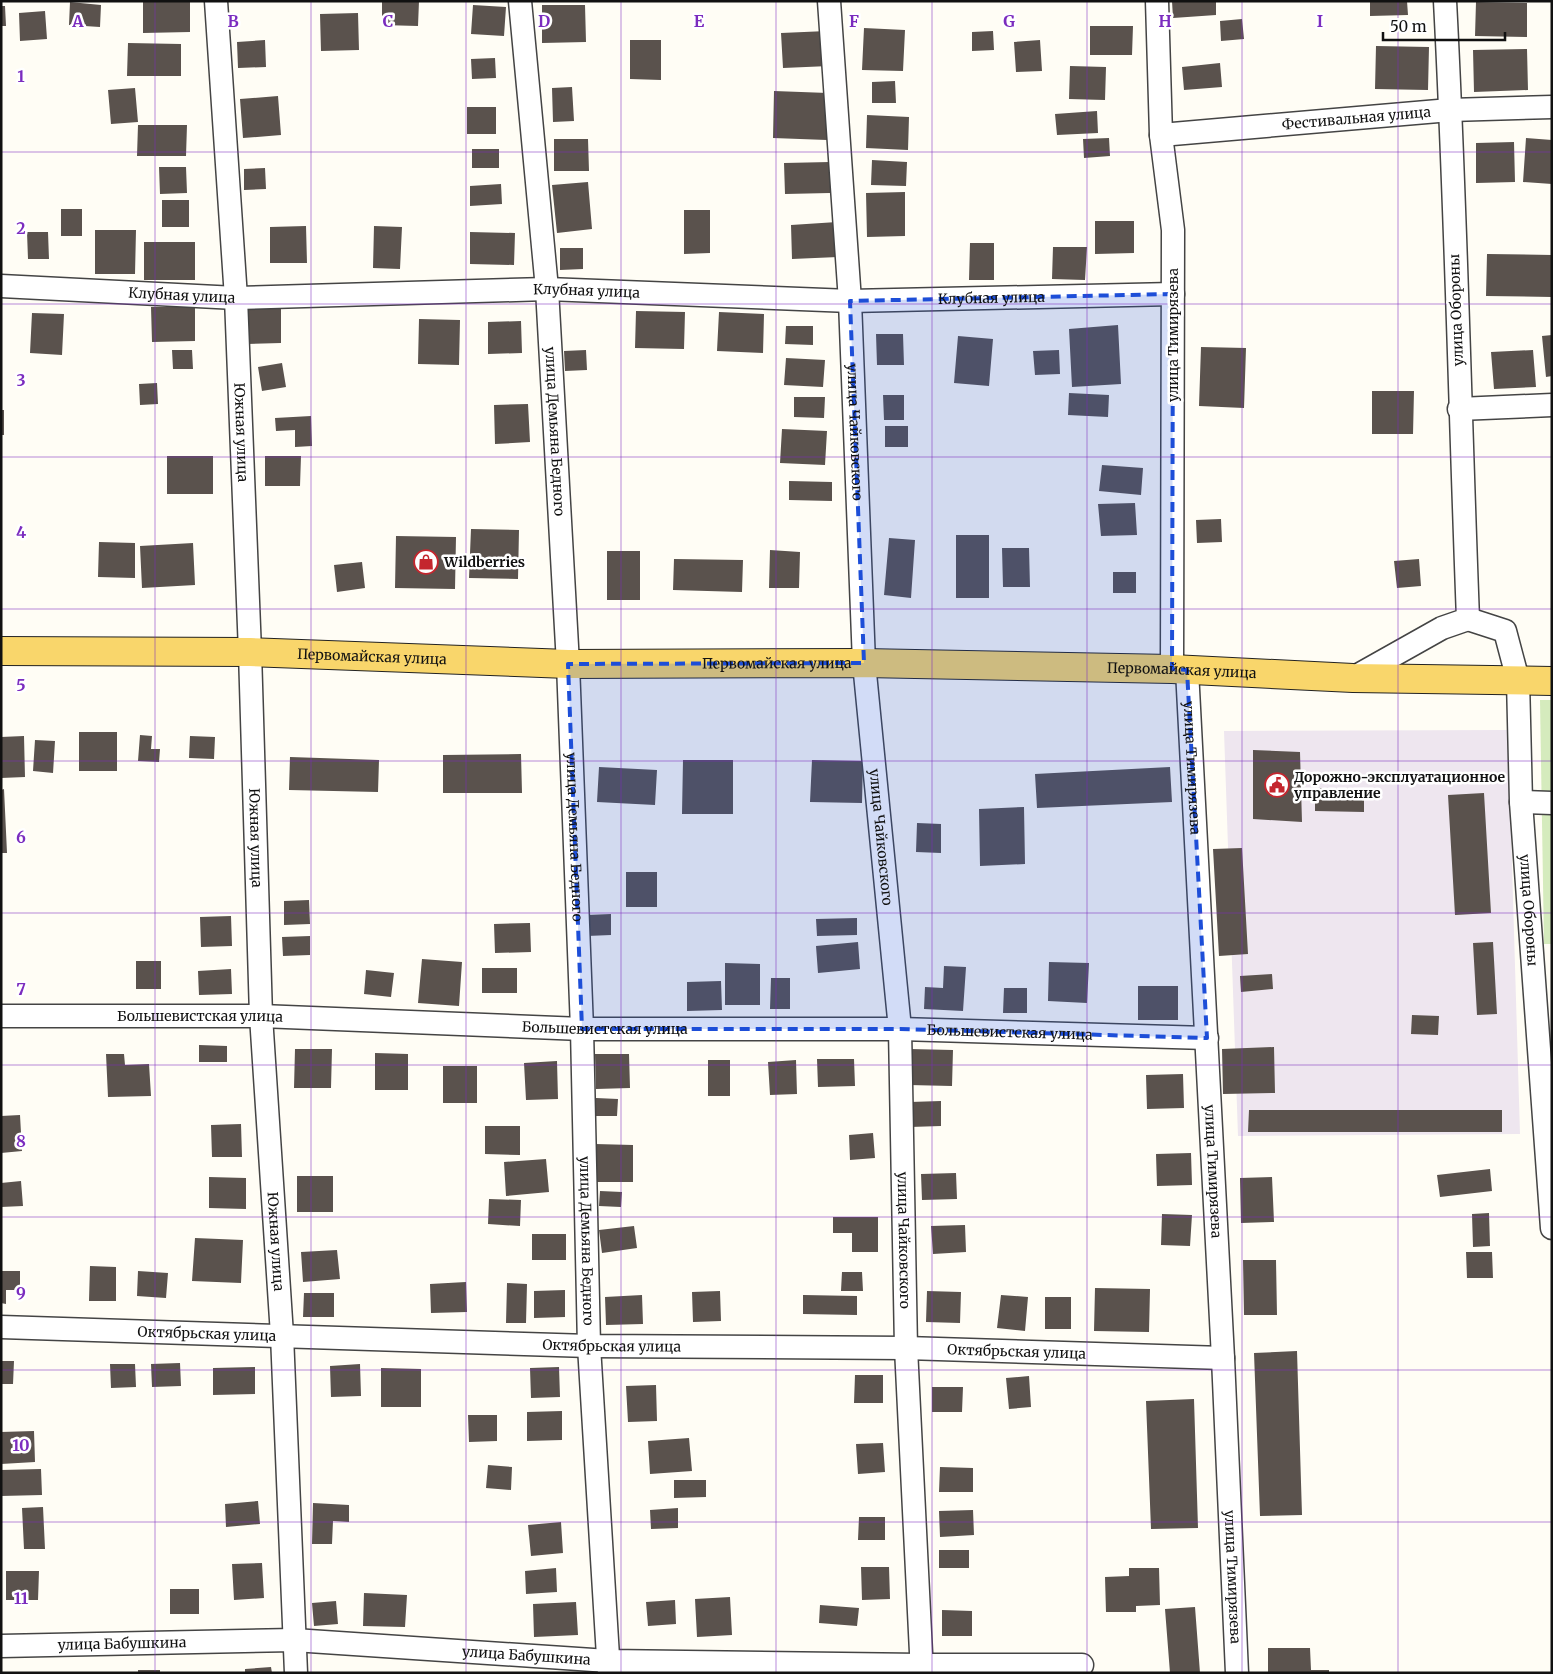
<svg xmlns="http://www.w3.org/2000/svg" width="1553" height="1674" font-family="Merriweather,serif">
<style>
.industrial{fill:#eee6ef}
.green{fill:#d5ebbd}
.building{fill:#5a524d}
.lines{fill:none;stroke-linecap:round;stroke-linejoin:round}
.minor-casing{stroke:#444;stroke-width:25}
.major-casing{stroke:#222;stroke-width:30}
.minor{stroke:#fff;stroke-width:22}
.major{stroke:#f9d66b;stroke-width:28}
.marked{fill:#1d4ed8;fill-opacity:0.2;stroke:#1d4ed8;stroke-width:4;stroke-dasharray:10 6;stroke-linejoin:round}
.grid{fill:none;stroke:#7b2cbf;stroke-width:1;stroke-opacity:0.55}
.labels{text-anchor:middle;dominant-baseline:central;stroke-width:5;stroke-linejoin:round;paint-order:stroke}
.street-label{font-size:14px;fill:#111;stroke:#fff}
.poi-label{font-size:14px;font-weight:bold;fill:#111;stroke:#fff;text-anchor:start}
.grid-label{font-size:16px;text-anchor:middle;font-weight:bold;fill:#7b2cbf;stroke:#fff;stroke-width:5;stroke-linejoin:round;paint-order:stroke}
</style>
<rect width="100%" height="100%" fill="#fffdf5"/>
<!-- industrial -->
<path class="industrial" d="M1508 730 1520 1134 1238 1136 1224 731Z"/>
<!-- green -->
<path class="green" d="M1540 700H1552V944H1544Z"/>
<!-- building -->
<path class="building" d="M143 1H190V32L143 33Z
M382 1H419L418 26 382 25Z
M1172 1H1216V15L1173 18Z
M1370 1H1407L1408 15 1370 16Z
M70 2 101 5 100 27 69 25Z
M1476 2 1527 3V37L1475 36Z
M473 5 506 7 504 36 471 34Z
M542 5H585L586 42 542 43Z
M1 6H5L6 26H1Z
M45 11 47 39 20 41 19 13Z
M358 13 359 50 321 51 320 14Z
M1242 19 1244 39 1221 41 1220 21Z
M1090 26H1133L1132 55H1090Z
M864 28 905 30 903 71 862 70Z
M827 31 829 66 783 68 781 33Z
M993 31 994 50 972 51V32Z
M265 40 266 67 238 68 237 42Z
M630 40H661V80L630 79Z
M1040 40 1042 71 1016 72 1014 42Z
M128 43 181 44V76H127Z
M1376 46 1429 47 1428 90 1375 89Z
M1527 49 1528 90 1474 92 1473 50Z
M495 58 496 78 472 79 471 59Z
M1220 63 1222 87 1184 90 1182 67Z
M1070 66 1106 67 1105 100 1069 99Z
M895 81 896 103H872V82Z
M572 87 574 121 553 122 552 88Z
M135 88 138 122 111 124 108 90Z
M774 91 828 93 827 140 773 138Z
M278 96 281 135 243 138 240 99Z
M467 107H496V134H467Z
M1097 111 1098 133 1057 135 1055 114Z
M867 115 909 117 908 150 866 148Z
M138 125H187L186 156H137Z
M1109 138 1110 156 1084 158 1083 139Z
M1526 138 1552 140V184L1523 182Z
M554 139H588L589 171H554Z
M1514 142 1515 182 1476 183V143Z
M472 149H499V168H472Z
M872 160 907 162 906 186 871 185Z
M830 162V193L785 194 784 163Z
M159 167H186L187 193 160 194Z
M265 168 266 189 244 190V169Z
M588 182 592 229 557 233 552 185Z
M501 184 502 204 470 206V186Z
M905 192V236L867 237 866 193Z
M162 200H189V227H162Z
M61 209H82V236H61Z
M684 210H710V253L684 254Z
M1095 221H1134V253L1095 254Z
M837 222 838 257 792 259 791 225Z
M306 226 307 263H270V227Z
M374 226 402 227 400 269 373 268Z
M95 230H136L135 274H95Z
M27 232H48L49 259H28Z
M470 232 515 233 514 265 470 264Z
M144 242H195V280H144Z
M970 243H994V280H969Z
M1053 247H1087L1085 280 1052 279Z
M560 248H583V269L560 270Z
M1487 254 1552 255V297L1486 296Z
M151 307H195V341L152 342Z
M246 307 281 308V343L246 344Z
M636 311 685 312 684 349 635 348Z
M719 312 764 314 763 353 717 351Z
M32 313 64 314 62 355 30 353Z
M419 319 460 320 459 365 418 364Z
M521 321 522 353 488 354V322Z
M1118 325 1121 384 1072 387 1069 329Z
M786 326H813V345L785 344Z
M876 334H903L904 365H877Z
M1552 335V376L1546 377 1542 336Z
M958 336 993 339 989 386 954 383Z
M1201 347 1246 348 1244 408 1199 406Z
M172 350H192L193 369H173Z
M586 350 587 370 565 371 564 351Z
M1059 350 1060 374 1035 375 1033 351Z
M1533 350 1536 387 1494 389 1491 352Z
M786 358 825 360 823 387 784 385Z
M282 363 286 387 262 391 258 367Z
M157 383 158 404 140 405 139 384Z
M1372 391H1414L1413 434H1372Z
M1069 393 1109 395 1108 417 1068 415Z
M883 395H904V420H884Z
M794 397H825L824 418 794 417Z
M528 404 530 442 495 444 494 405Z
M1 410H4V435H1Z
M311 416 312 446 295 447V430L276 431 275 418Z
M885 426H908V447H885Z
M782 429 827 431 825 465 780 463Z
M167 456H213V494H167Z
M265 456H301L300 486H265Z
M1102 465 1143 468 1141 495 1099 491Z
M789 481 832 482V501L789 500Z
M1135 503 1137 535 1101 536 1098 504Z
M1221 519 1222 542 1197 543 1196 520Z
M471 529 519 530 518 579 469 578Z
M956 535H989V598H956Z
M396 536 456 537 455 589 395 588Z
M889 538 915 540 911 598 884 595Z
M99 542 135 543V578L98 577Z
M193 543 195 585 142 588 140 546Z
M1002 548H1029L1030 587H1003Z
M770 550 800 552 799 588H769Z
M607 551H640V600H607Z
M674 559 743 560 742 592 673 590Z
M1419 559 1421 586 1397 588 1394 561Z
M362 562 365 588 337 592 334 565Z
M1113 572H1136V593H1113Z
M79 732H117V771H79Z
M140 735 152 736 151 749H160L159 762 138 761Z
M24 736 25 777 1 778V737Z
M190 736 215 737 214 759 189 758Z
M35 740 55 741 53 773 33 771Z
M1253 750 1300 752 1302 822 1253 819Z
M521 754 522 793H443V755Z
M290 757 379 760 378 792 289 790Z
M683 760H733V814H682Z
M812 760 863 761 862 803 810 802Z
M599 767 657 770 655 805 597 802Z
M1170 767 1172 802 1037 808 1035 774Z
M1315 788H1364V812L1315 811Z
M4 789 7 853H1V790Z
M1484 793 1491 913 1455 915 1448 795Z
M1024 807 1025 864 980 866 979 809Z
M917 823 941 824V853L916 852Z
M1242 848 1248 954 1219 956 1213 849Z
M626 872H657V907H626Z
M309 900 310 924 284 925V901Z
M611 914V935L587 936 586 915Z
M231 916 232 946 201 947 200 917Z
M857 918V935L817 936 816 919Z
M530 923 531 952 495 953 494 924Z
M310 936V955L283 956 282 937Z
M858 942 860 969 818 973 816 946Z
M1493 942 1497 1014 1477 1015 1473 943Z
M422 959 462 962 459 1006 418 1003Z
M136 961H161V989H136Z
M1049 962 1089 963 1087 1003 1048 1001Z
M725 963 760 964V1005H725Z
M944 966 966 967 963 1011 924 1009 925 987 943 988Z
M482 968H517V993H482Z
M231 969 232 994 199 995 198 971Z
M366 970 394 973 391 997 364 994Z
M1272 974 1273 989 1241 992 1240 976Z
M771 978H790V1009H770Z
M721 981 722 1010 687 1011V982Z
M1138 986H1178V1020H1138Z
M1004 988H1027V1013H1003Z
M1412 1015 1439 1016 1438 1035 1411 1034Z
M199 1045 227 1046V1062H199Z
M1274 1047 1275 1093 1223 1094 1222 1049Z
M295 1049H332L331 1088H294Z
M910 1049 953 1050 952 1086 909 1085Z
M375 1053 408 1054V1090H375Z
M106 1054H124L125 1065 149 1064 151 1096 108 1097Z
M595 1054H629L630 1088 596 1089Z
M817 1059H854L855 1086 818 1087Z
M708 1060H730V1096H708Z
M796 1060 797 1094 770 1095 768 1062Z
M557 1061 558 1099 526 1100 524 1063Z
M443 1066H477V1103H443Z
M1183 1074 1184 1108 1147 1109 1146 1075Z
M596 1098 618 1099 617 1116H595Z
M941 1101V1126L910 1127V1102Z
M1249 1110H1502V1132H1248Z
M20 1115 22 1151 1 1153V1116Z
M241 1124 242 1157H212L211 1125Z
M485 1126H520V1155L485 1154Z
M873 1133 875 1158 850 1160 849 1135Z
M595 1144 633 1145V1182H595Z
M1191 1153 1192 1185 1157 1186 1156 1154Z
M546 1159 549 1192 506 1196 504 1162Z
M1490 1169 1492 1191 1440 1197 1437 1175Z
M956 1173 957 1199 922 1200 921 1174Z
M297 1176H333V1212H297Z
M209 1177 246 1178V1209L209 1208Z
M1272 1177 1274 1222 1241 1223 1240 1178Z
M21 1181 23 1206 1 1207V1183Z
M600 1191 622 1192 621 1207 599 1206Z
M489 1199 521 1200 520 1226 488 1224Z
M1489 1213 1490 1246 1473 1247 1472 1214Z
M1162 1214 1192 1215 1190 1246 1161 1245Z
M833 1217H878V1252H852V1233H833Z
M965 1225 966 1252 933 1254 931 1226Z
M634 1226 637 1248 602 1253 599 1230Z
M532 1234H566V1260H532Z
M195 1238 243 1240 241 1283 192 1281Z
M337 1250 340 1279 303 1282 301 1252Z
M1466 1252H1492L1493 1278H1467Z
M1243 1260H1276L1277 1315H1244Z
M90 1266 116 1267V1301H89Z
M1 1271H20V1290H6V1304L1 1303Z
M138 1271 168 1273 166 1298 137 1296Z
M842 1272H862L863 1291H841Z
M466 1282 467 1312 431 1313 430 1284Z
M507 1283 527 1284 526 1323H506Z
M1095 1288 1150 1289 1149 1332 1094 1331Z
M565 1290V1317L534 1318V1291Z
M720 1291 721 1321 693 1322 692 1292Z
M927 1291 961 1292 960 1323 926 1322Z
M304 1293H334V1317H303Z
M642 1295 643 1324 606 1325 605 1297Z
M803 1295 857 1296V1315L803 1314Z
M1001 1295 1028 1297 1025 1331 997 1328Z
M1045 1297H1071V1329H1045Z
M1297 1351 1302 1515 1260 1516 1254 1353Z
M1 1361H14L13 1384H1Z
M180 1363 181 1386 152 1387 151 1364Z
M110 1364H135L136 1387 111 1388Z
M360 1364 361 1396 331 1397 330 1366Z
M255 1367V1394L213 1395V1368Z
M559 1367 560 1397 531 1398 530 1368Z
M381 1368 421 1369V1407H381Z
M855 1375H883V1403H854Z
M1029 1376 1031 1407 1009 1409 1006 1378Z
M656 1385 657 1421 628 1422 626 1386Z
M932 1387H963L962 1412H932Z
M1194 1399 1198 1528 1151 1529 1146 1401Z
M562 1411V1440L527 1441V1412Z
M468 1415H497V1441L469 1442Z
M34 1431 35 1462 1 1464V1432Z
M689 1438 692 1471 650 1474 648 1441Z
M883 1443 885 1472 858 1474 856 1444Z
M488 1465 512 1467 511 1490 486 1488Z
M940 1467 973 1468V1492H939Z
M41 1469 42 1495 1 1496V1470Z
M674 1480H706V1497L674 1498Z
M258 1501 260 1524 226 1527 225 1504Z
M313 1503 349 1505V1522L333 1521 332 1544H312Z
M43 1507 45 1549H24L22 1508Z
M678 1508V1528L651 1529 650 1510Z
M973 1510 974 1535 940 1537 939 1511Z
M859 1517H885V1540H858Z
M561 1522 563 1553 531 1556 528 1525Z
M939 1550H969V1568H939Z
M262 1563 264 1598 234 1600 232 1564Z
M861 1567H889L890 1599 862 1600Z
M556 1568 557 1592 526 1594 525 1571Z
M1129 1568H1159L1160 1605 1136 1606V1612H1106L1105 1577 1129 1576Z
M6 1571H39L38 1600H6Z
M170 1589H199V1614H170Z
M364 1593 407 1595 405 1627 363 1626Z
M730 1597 732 1635 697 1637 695 1599Z
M675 1600 676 1624 648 1626 646 1602Z
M336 1601 338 1624 314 1626 312 1603Z
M576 1602 578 1635 534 1637 533 1604Z
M820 1605 859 1608 857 1626 819 1623Z
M1195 1607 1200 1673H1170L1165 1609Z
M942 1610 972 1611V1636H942Z
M1268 1648H1310L1311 1670H1329V1673H1268Z
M271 1667 272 1673H245V1669Z
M138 1670H160V1673H138Z"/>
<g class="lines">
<!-- minor casing -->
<g class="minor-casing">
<g id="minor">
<path id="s1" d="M216 1 236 298 250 652 261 1016 282 1335 296 1673"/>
<path id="s2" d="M520 1 547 289 568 664 582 1029 589 1346 609 1673"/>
<path id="s3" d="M829 1 850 301 864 663 900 1029 906 1348 922 1673"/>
<path d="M1157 1 1161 135 1173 230 1172 669"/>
<path id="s4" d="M1161 135 1450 110 1552 107"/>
<path id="s5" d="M1 286 236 298 547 289 850 301 1173 294"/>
<path d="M1459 409 1552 405"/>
<path id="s6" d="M1468 619 1505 631 1518 680 1521 802 1552 1228"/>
<path id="s7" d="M1187 670 1223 1358 1237 1673"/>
<path d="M1353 678 1442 628 1468 619C1460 413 1456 207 1445 1"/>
<path d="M1521 802 1552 803"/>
<path id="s8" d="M1 1016H261L582 1029H900L1207 1038"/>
<path id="s9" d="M1 1327 589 1346 906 1348 1223 1358"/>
<path id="s10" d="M1 1646 294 1640 608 1661 921 1665H1082"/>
</g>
</g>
<!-- major casing -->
<g class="major-casing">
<g id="major">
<path id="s11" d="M1 651 250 652 568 664 864 663 1172 669 1353 678 1552 681"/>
</g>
</g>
<!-- minor -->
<use href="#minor" class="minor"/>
<!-- major -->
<use href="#major" class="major"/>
</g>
<!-- marked area -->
<path class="marked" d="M1173 294 1172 669 1187 670 1207 1038 900 1029H582L568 664 864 663 850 301Z"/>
<!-- grid -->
<path class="grid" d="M155 1V1673M311 1V1673M466 1V1673M621 1V1673M776 1V1673M932 1V1673M1087 1V1673M1242 1V1673M1398 1V1673M1 152H1552M1 304H1552M1 457H1552M1 609H1552M1 761H1552M1 913H1552M1 1065H1552M1 1217H1552M1 1370H1552M1 1522H1552"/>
<!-- icons -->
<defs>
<g id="shop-ring" transform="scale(1.25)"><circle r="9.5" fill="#fff" stroke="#c4262e" stroke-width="1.5"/><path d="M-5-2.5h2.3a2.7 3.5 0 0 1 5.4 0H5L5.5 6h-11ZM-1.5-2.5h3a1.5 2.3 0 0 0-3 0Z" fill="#c4262e"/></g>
<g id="civic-ring" transform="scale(1.25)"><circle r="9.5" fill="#fff" stroke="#c4262e" stroke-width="1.5"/><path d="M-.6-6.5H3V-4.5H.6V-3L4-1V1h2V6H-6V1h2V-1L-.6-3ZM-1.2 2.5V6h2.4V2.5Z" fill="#c4262e"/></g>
</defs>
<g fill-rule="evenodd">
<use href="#shop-ring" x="426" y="562"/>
<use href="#civic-ring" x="1277" y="785"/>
</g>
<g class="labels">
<!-- street labels -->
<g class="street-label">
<text stroke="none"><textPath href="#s4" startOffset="196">Фестивальная улица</textPath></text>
<text stroke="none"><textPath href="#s5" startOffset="586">Клубная улица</textPath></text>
<text stroke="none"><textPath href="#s5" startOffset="181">Клубная улица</textPath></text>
<text stroke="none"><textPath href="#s5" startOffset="991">Клубная улица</textPath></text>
<text transform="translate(1456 310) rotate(-92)">улица Обороны</text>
<text transform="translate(1173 335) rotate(-90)">улица Тимирязева</text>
<text stroke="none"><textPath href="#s1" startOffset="432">Южная улица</textPath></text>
<text stroke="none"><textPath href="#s2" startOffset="432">улица Демьяна Бедного</textPath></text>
<text stroke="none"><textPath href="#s3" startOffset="432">улица Чайковского</textPath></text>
<text stroke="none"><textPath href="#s11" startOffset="371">Первомайская улица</textPath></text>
<text stroke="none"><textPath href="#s11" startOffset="776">Первомайская улица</textPath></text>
<text stroke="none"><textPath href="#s11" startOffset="1181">Первомайская улица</textPath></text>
<text stroke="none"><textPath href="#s7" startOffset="98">улица Тимирязева</textPath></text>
<text stroke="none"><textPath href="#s2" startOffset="838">улица Демьяна Бедного</textPath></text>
<text stroke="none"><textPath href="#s1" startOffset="838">Южная улица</textPath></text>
<text stroke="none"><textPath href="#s3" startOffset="838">улица Чайковского</textPath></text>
<text stroke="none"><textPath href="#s6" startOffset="320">улица Обороны</textPath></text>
<text stroke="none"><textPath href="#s8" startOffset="199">Большевистская улица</textPath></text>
<text stroke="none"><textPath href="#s8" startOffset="604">Большевистская улица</textPath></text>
<text stroke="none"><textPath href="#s8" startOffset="1009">Большевистская улица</textPath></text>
<text stroke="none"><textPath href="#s7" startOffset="502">улица Тимирязева</textPath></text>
<text stroke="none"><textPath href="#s1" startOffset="1242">Южная улица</textPath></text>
<text stroke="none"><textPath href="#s2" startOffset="1242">улица Демьяна Бедного</textPath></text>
<text stroke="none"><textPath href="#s3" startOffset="1242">улица Чайковского</textPath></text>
<text stroke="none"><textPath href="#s9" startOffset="206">Октябрьская улица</textPath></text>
<text stroke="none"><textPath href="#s9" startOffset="611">Октябрьская улица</textPath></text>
<text stroke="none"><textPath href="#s9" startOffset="1016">Октябрьская улица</textPath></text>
<text stroke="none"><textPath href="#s7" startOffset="908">улица Тимирязева</textPath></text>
<text stroke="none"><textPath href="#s10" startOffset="121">улица Бабушкина</textPath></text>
<text stroke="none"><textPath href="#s10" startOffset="526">улица Бабушкина</textPath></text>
</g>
<!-- poi labels -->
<g class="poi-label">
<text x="444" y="562">Wildberries</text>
<text x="1294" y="777">Дорожно-эксплуатационное<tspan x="1294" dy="16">управление</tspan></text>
</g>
</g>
<g class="grid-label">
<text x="78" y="27">A</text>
<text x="233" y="27">B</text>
<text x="388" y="27">C</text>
<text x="544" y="27">D</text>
<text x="699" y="27">E</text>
<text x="854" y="27">F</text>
<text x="1009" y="27">G</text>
<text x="1165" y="27">H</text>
<text x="1320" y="27">I</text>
<text x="21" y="82">1</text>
<text x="21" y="234">2</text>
<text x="21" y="386">3</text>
<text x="21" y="538">4</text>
<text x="21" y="691">5</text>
<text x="21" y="843">6</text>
<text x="21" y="995">7</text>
<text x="21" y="1147">8</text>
<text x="21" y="1299">9</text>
<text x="21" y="1451">10</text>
<text x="21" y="1604">11</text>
</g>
<!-- border -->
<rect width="1553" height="1674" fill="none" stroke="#111111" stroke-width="5"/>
<!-- scale -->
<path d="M1383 32v8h122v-8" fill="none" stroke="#111111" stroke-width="2.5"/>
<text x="1390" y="32" font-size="15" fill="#111111" stroke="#ffffff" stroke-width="4" paint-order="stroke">50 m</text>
</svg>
